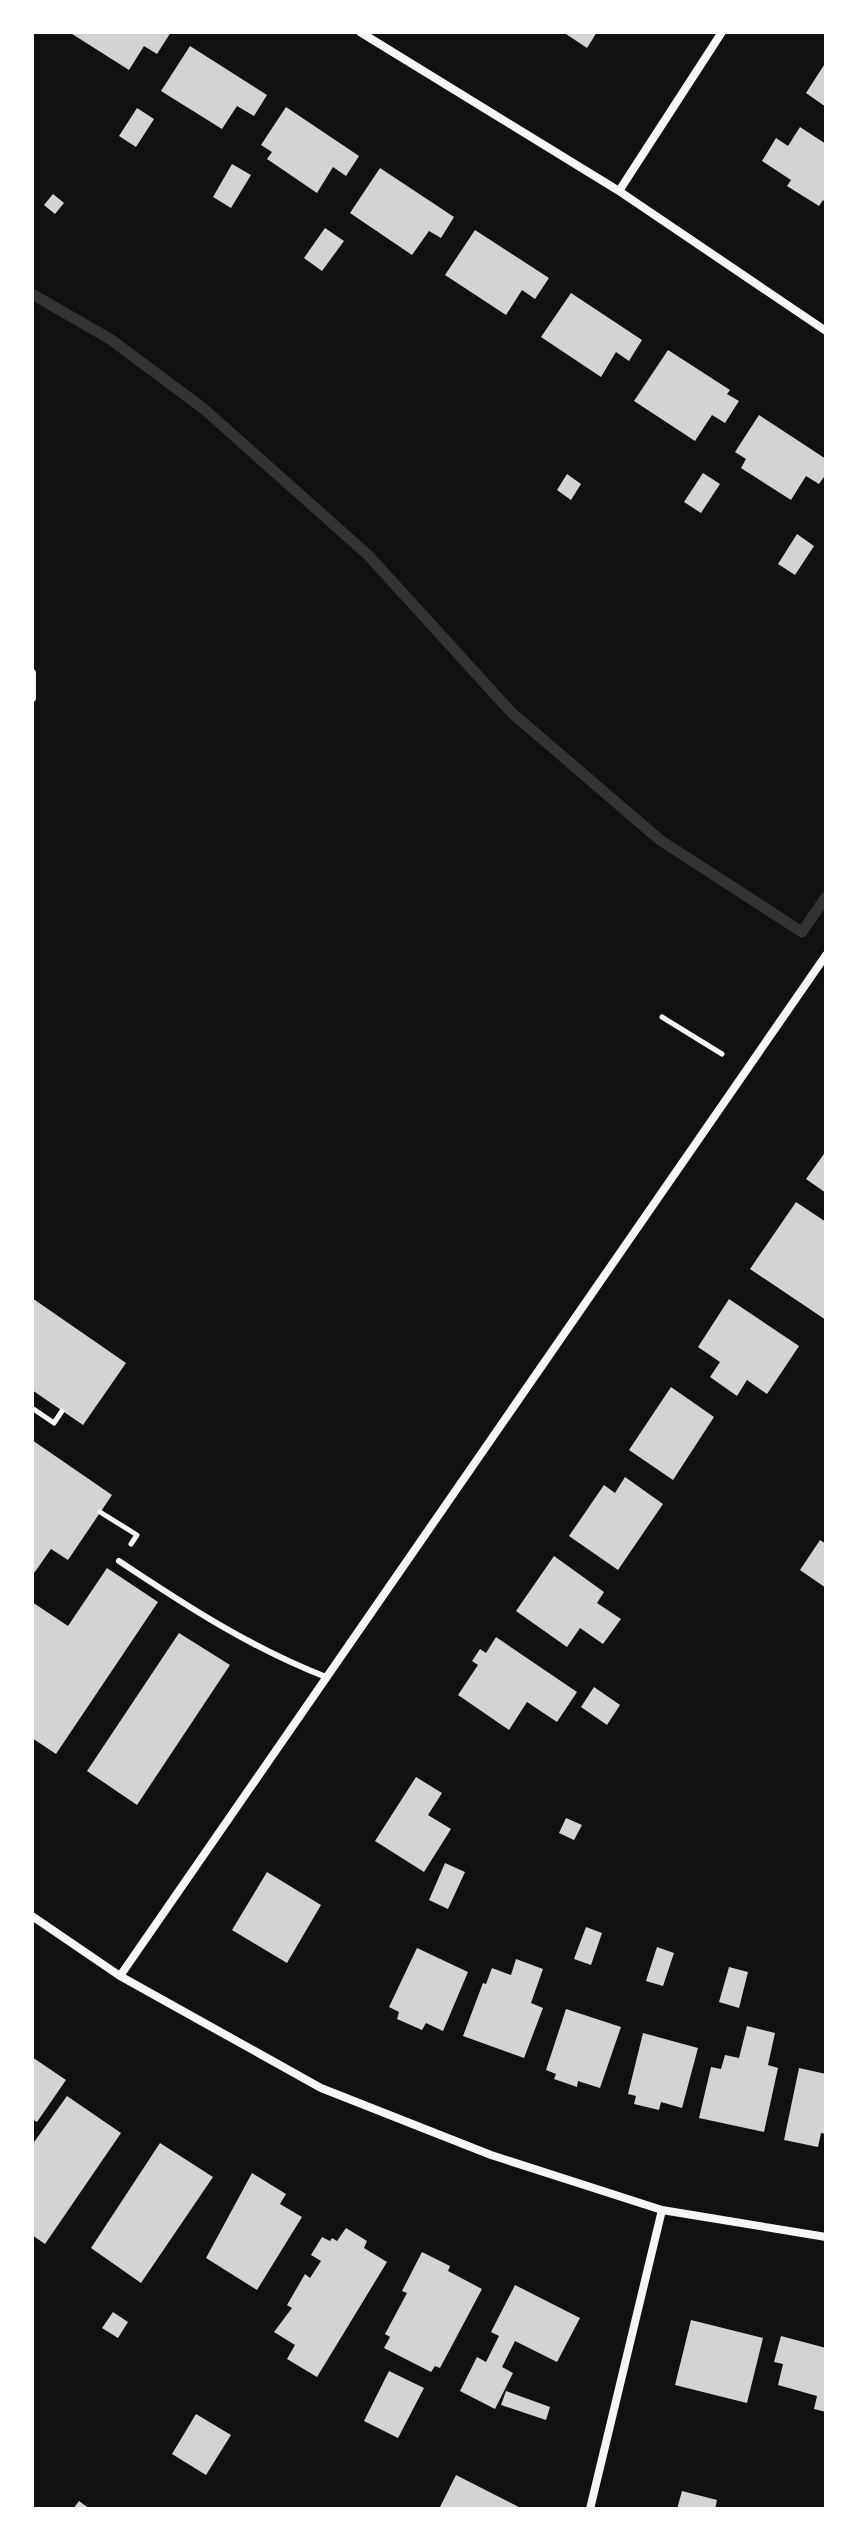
<svg xmlns="http://www.w3.org/2000/svg" width="858" height="2541" font-family="'Open Sans',sans-serif">
<style>
.lines{fill:none;stroke-linecap:round;stroke-linejoin:round}
.stream{stroke:#333;stroke-width:11}
.building{fill:#d3d3d3}
.path{stroke:#f5f5f5;stroke-width:5}
.service{stroke:#f5f5f5;stroke-width:6}
.minor{stroke:#f5f5f5;stroke-width:8}
</style>
<rect width="100%" height="100%" fill="#111"/>
<g class="lines">
<!-- stream -->
<path class="stream" d="M32 294 110 339 204 409 368 555 512 713 660 840 802 932 826 897"/>
</g>
<!-- building -->
<path class="building" d="M69 32H171L157 54 144 46 129 70Z
M563 32H597L587 48Z
M190 46 267 95 254 116 237 106 222 129 161 91Z
M826 62V107L806 93Z
M286 107 359 156 346 176 333 167 317 193 267 159 272 152 261 145Z
M137 108 154 119 136 147 119 136Z
M800 127 826 144V203L823 200 819 206 787 186 791 180 762 161 776 138 788 146Z
M232 164 251 175 231 208 213 197Z
M380 168 454 217 441 238 429 231 412 255 350 213Z
M53 194 64 203 55 214 44 205Z
M325 228 344 241 322 271 304 258Z
M475 230 549 278 535 299 522 290 506 315 445 275Z
M571 293 642 340 629 361 616 352 601 377 541 337Z
M668 350 730 390 727 394 739 401 725 423 712 415 695 441 634 401Z
M759 415 826 459V474L819 484 806 476 791 500 741 468 746 459 735 452Z
M703 473 720 484 701 513 684 502Z
M567 474 581 484 571 500 557 490Z
M797 534 814 546 795 575 778 564Z
M826 1151V1193L806 1179Z
M796 1202 826 1222V1320L750 1269Z
M32 1298 126 1363 83 1425 32 1390Z
M729 1299 799 1346 767 1394 747 1380 737 1396 710 1377 720 1362 698 1347Z
M671 1387 714 1417 673 1480 629 1450Z
M32 1440 112 1495 68 1560 51 1549 32 1576Z
M625 1477 663 1504 618 1570 569 1536 604 1485 615 1493Z
M820 1540 826 1544V1588L800 1570Z
M554 1556 604 1592 597 1603 621 1619 603 1644 580 1628 567 1647 516 1611Z
M107 1568 158 1602 56 1754 32 1738V1602L68 1626Z
M179 1633 230 1665 137 1805 87 1771Z
M496 1637 577 1692 557 1722 527 1702 509 1730 458 1695 478 1665 472 1661 480 1649 486 1653Z
M594 1687 620 1705 607 1725 581 1707Z
M416 1777 442 1793 428 1815 451 1829 424 1872 375 1841Z
M566 1818 582 1825 574 1840 559 1833Z
M445 1863 465 1872 448 1909 429 1900Z
M267 1872 321 1905 287 1963 232 1930Z
M586 1927 602 1933 591 1965 574 1959Z
M657 1947 674 1953 663 1986 646 1981Z
M417 1948 468 1972 443 2031 426 2023 422 2030 397 2019 399 2012 389 2007Z
M516 1959 543 1969 531 2003 543 2008 524 2058 463 2036 483 1983 486 1984 492 1968 511 1975Z
M729 1967 748 1972 739 2008 719 2002Z
M566 2009 621 2027 600 2088 578 2081 577 2087 554 2079 556 2074 546 2070Z
M747 2026 775 2033 768 2065 778 2068 764 2132 699 2118 711 2067 721 2069 725 2055 739 2058Z
M643 2033 698 2048 682 2108 661 2102 659 2110 634 2104 636 2096 628 2094Z
M32 2057 66 2080 37 2122 32 2119Z
M799 2068 826 2074V2134L821 2133 818 2147 784 2140Z
M67 2096 121 2133 45 2244 32 2235V2145Z
M160 2143 213 2177 141 2283 91 2248Z
M252 2173 286 2194 280 2204 302 2217 257 2290 206 2258Z
M346 2228 367 2241 364 2248 387 2262 317 2377 287 2359 295 2345 274 2332 292 2308 287 2305 305 2274 310 2278 321 2261 311 2255 322 2237 330 2241 332 2238 337 2241Z
M422 2252 450 2266 448 2271 482 2289 440 2368 435 2366 431 2372 384 2348 390 2337 385 2334 407 2293 402 2291Z
M515 2285 580 2318 557 2362 515 2341 502 2367 513 2373 495 2409 460 2391 477 2357 486 2362 499 2336 491 2332Z
M113 2312 128 2322 118 2338 102 2328Z
M691 2320 763 2338 747 2403 675 2385Z
M781 2336 826 2348V2412L814 2409 817 2396 778 2385 783 2364 774 2362Z
M389 2371 424 2388 398 2438 364 2421Z
M506 2391 550 2407 546 2420 501 2405Z
M196 2414 231 2435 206 2475 172 2454Z
M456 2475 523 2509H439Z
M682 2491 717 2500 715 2509H677Z
M79 2501 90 2509H73Z"/>
<g class="lines">
<!-- path -->
<path class="path" d="M662 1017 722 1054
M32 1408 54 1423 62 1411
M100 1512 137 1535 131 1544"/>
<!-- service -->
<path class="service" d="M119 1561C185 1605 251 1648 326 1677"/>
<!-- minor -->
<path class="minor" d="M360 32 619 191 826 331
M619 191 722 32
M32 673V698
M32 1916 120 1976 321 2088 491 2155 662 2210 826 2237
M120 1976 826 955
M590 2509 662 2210"/>
</g>
<!-- border -->
<rect width="858" height="2541" fill="none" stroke="#ffffff" stroke-width="68"/>
</svg>
